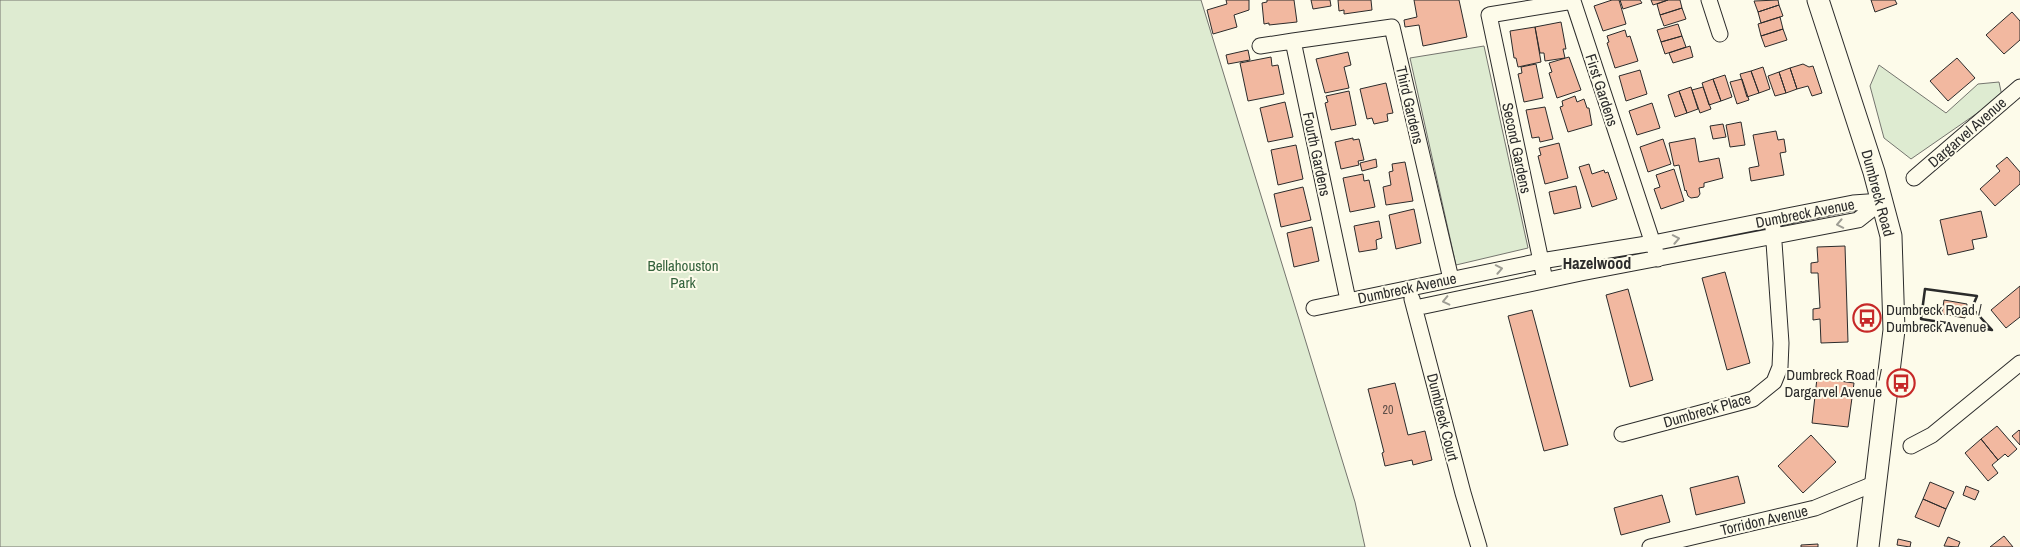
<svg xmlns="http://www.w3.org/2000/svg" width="2020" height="547" font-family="'Archivo Narrow',sans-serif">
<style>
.green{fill:#deebd1;stroke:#74746e}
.building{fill:#f2b8a0;stroke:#2b2b2b}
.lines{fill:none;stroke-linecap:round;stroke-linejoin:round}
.minor-casing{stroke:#2b2b2b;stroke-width:17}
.secondary-casing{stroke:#2b2b2b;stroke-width:23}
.minor{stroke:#fdfbea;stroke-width:15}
.secondary{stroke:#fdfbea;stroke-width:21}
.wall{stroke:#2b2b2b;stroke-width:2.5}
.oneway{stroke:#9e9d94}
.labels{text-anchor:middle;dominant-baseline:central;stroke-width:4;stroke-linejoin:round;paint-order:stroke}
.number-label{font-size:12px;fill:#5d4e48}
.street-label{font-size:15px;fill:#2b2b2b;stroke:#fdfbea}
.park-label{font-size:15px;fill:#34623c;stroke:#fdfbea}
.poi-label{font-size:15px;fill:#2b2b2b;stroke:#fdfbea;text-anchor:start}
.neighbourhood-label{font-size:16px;font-weight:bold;fill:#2b2b2b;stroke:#fdfbea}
</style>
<rect width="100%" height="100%" fill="#fdfbea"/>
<!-- green -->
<path class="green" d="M0 0H1201L1355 502 1365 547H0Z
M1484 46 1528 248 1456 265 1410 58Z
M1879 65 1946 113 1978 84 1999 82 2002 96 1911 159 1884 138 1870 86Z"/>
<!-- building -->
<path class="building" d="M1226 0H1249V10L1234 15 1237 27 1213 34 1207 10 1227 4Z
M1267 0H1294L1297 22 1269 25V23L1264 24 1262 3 1267 2Z
M1311 0H1330L1331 6 1313 9Z
M1338 0H1371L1372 10 1344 14V10L1339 11Z
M1414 0H1459L1467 37 1423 46 1419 25 1405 27 1404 20 1417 17Z
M1612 0H1619L1626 24 1603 31 1594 6Z
M1620 0H1640L1642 3 1623 9Z
M1651 0H1668L1653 5Z
M1668 0H1680L1682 8 1660 15 1657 4Z
M1778 0 1779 5 1758 12 1754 1Z
M1871 0H1895L1897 4 1875 12Z
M1779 5 1783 16 1761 23 1758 12Z
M1682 8 1686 19 1664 26 1660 15Z
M2012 12 2020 21V40L2004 54 1986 35Z
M1780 17 1783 29 1761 36 1758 24Z
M1561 22 1566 49H1563L1565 58 1545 61 1544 53H1540L1535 27Z
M1678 24 1682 36 1661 42 1657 30Z
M1535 27 1541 62 1518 67 1516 58H1514L1510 31Z
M1783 29 1787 40 1765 47 1761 36Z
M1625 30 1627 37 1630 36 1638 61 1615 68 1607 43 1609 42 1607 36Z
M1682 36 1686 47 1665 54 1661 42Z
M1690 46 1693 57 1673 63 1669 53Z
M1248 50 1250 60 1228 64 1226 55Z
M1348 52 1351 65 1344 67 1349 88 1325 93 1316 59Z
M1271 57 1272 66 1278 65 1284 94 1248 101 1240 63Z
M1569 57 1581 90 1557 98 1549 73 1552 72 1549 63Z
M1957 58 1975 78 1948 101 1930 81Z
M1536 64 1543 98 1524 102 1518 74 1522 73 1521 67Z
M1803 64 1809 67 1813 66 1822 93 1812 96 1808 86 1797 89 1790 68Z
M1763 67 1770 89 1759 93 1751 71Z
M1790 68 1797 89 1786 93 1779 72Z
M1640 70 1647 94 1626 101 1619 76Z
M1751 71 1759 93 1747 97 1740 74Z
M1779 72 1786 93 1775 96 1768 76Z
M1725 75 1732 97 1721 101 1713 79Z
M1713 79 1721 101 1709 105 1702 83Z
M1742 79 1749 100 1737 104 1730 82Z
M1386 83 1393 113 1387 114 1388 121 1374 124 1372 118 1367 119 1360 89Z
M1691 87 1698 109 1687 113 1679 91Z
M1703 87 1711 109 1700 113 1692 90Z
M1349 91 1356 125 1331 130 1325 103 1328 102 1326 96Z
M1679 91 1687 113 1675 117 1668 95Z
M1575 96 1577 102 1584 99 1587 108H1589L1592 125 1568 132 1560 107 1563 106 1562 101Z
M1285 102 1293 137 1268 142 1260 108Z
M1652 103 1660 128 1637 135 1629 111Z
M1545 107 1553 139 1540 142 1539 137 1532 138 1526 110Z
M1741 122 1745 145 1730 147 1726 125Z
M1723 124 1726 137 1713 139 1710 126Z
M1776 131 1778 140 1784 139 1786 152 1780 153 1784 175 1751 181 1749 168 1759 166 1753 135Z
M1353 138V140L1359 139 1364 160 1358 161 1359 165 1341 169 1335 142Z
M1695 138 1699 162 1719 158 1723 178 1704 183V187L1699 188 1700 194 1698 197 1691 198 1688 196 1686 190 1685 191 1679 165 1674 166 1669 143Z
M1663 139 1671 164 1648 172 1640 147Z
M1559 143 1568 178 1545 184 1538 156 1541 155 1539 148Z
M1296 145 1303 179 1278 185 1271 150Z
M2007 157 2020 172V184L1995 206 1980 189 2000 171 1996 166Z
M1376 159 1377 167 1362 171 1360 163Z
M1405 162 1413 201 1386 205 1383 187 1391 185 1389 172 1393 171 1392 164Z
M1589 164 1592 174 1604 170 1605 173 1608 172 1617 199 1592 207 1579 167Z
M1674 169 1684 201 1661 209 1654 189 1660 187 1656 175Z
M1363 174 1364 181 1369 180 1375 207 1350 212 1343 178Z
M1576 186 1581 208 1554 214 1549 192Z
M1303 187 1311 220 1281 227 1274 194Z
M1414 209 1421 243 1396 249 1389 215Z
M1981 211 1987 237 1972 240 1974 249 1948 255 1940 220Z
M1379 221 1382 238 1376 240 1377 249 1359 252 1354 226Z
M1312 227 1319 261 1294 267 1287 233Z
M1845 246 1848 342 1821 343 1820 319 1813 320V309L1820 308 1818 273H1811V263L1818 262 1817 247Z
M1725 272 1750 363 1727 370 1702 278Z
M2020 286V317L2006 328 1991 310Z
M1628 289 1653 380 1630 387 1606 295Z
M1944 300 1967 304 1965 318 1942 314Z
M1532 310 1568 445 1544 451 1508 316Z
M1817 378 1854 383 1848 427 1812 423Z
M1395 383 1408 435 1425 431 1432 460 1413 465 1412 460 1385 466 1382 453 1384 452 1368 389Z
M1997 426 2017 449 2008 457 2005 454 1998 460 1981 439Z
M2019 430 2020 431V445L2012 436Z
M1811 435 1836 462 1803 493 1778 466Z
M1981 439 1998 460 1992 465 1998 473 1988 481 1965 453Z
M1738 476 1745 503 1696 515 1690 488Z
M1930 482 1954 492 1946 509 1923 499Z
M1966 486 1979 491 1975 500 1963 495Z
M1662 495 1670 522 1621 535 1614 508Z
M1923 499 1946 509 1939 527 1915 517Z
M2004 536 2013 547H1990Z
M1948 537 1960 542 1958 547 1944 546Z
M1898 539 1911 542 1910 547 1897 545Z
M1818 544V547H1801V545Z"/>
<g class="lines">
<!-- minor casing -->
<g class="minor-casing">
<path id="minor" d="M1709 0 1720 34
M1293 41 1392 27 1451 279
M1260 46 1293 41 1348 300
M1914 178 2020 87
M1545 280 1489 15 1573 1 1658 259
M1412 299 1463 493 1479 547
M1314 308 1541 261 1653 243 1853 203 1882 201
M1415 308 1581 273 1858 220 1882 201
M1622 434 1753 399 1774 382 1780 367 1781 343 1773 228
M1911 446 1932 435 2020 363
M1650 547 1815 508 1876 483"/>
</g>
<!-- secondary casing -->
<g class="secondary-casing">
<path id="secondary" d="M1818 0 1874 172 1891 236 1894 330 1868 547"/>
</g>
<!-- minor -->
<use href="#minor" class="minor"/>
<!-- secondary -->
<use href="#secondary" class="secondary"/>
<!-- wall -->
<path class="wall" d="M1925 289 1977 296 1972 308 1992 330 1921 319Z"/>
</g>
<!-- one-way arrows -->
<defs><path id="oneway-chevron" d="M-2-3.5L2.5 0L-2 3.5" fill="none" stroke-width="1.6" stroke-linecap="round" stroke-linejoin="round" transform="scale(1.25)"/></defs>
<g class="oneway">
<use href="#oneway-chevron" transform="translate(1840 224) rotate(169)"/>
<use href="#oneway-chevron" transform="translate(1676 239) rotate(-11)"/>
<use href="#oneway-chevron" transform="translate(1499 269) rotate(-11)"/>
<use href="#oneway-chevron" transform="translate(1446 301) rotate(167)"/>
</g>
<!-- icons -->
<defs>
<g id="bus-ring" transform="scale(1.4375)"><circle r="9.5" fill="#fdfbea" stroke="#c62828" stroke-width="1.5"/><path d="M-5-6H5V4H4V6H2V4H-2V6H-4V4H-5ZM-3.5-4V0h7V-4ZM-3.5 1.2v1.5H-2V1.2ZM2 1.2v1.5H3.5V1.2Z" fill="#c62828"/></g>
</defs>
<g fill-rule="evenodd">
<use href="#bus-ring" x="1867" y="318"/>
<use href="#bus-ring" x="1901" y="383"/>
</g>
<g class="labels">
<!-- number labels -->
<g class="number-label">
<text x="1388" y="410">20</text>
</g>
<!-- street labels -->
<g class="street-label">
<text transform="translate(1602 90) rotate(72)">First Gardens</text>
<text transform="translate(1410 105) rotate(77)">Third Gardens</text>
<text transform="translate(1967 132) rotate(-41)">Dargarvel Avenue</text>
<text transform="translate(1517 148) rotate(78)">Second Gardens</text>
<text transform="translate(1317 154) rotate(78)">Fourth Gardens</text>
<text transform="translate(1878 193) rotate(75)">Dumbreck Road</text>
<text transform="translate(1805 213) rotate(-11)">Dumbreck Avenue</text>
<text transform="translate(1407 288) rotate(-12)">Dumbreck Avenue</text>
<text transform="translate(1707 410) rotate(-16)">Dumbreck Place</text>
<text transform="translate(1443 417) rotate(76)">Dumbreck Court</text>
<text transform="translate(1764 520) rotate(-13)">Torridon Avenue</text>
</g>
<!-- park labels -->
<g class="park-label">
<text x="683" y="265">Bellahouston<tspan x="683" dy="17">Park</tspan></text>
</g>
<!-- poi labels -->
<g class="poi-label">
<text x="1886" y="309">Dumbreck Road /<tspan x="1886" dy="17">Dumbreck Avenue</tspan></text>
<text x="1882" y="374" text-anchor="end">Dumbreck Road /<tspan x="1882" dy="17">Dargarvel Avenue</tspan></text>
</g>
<!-- neighbourhood labels -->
<g class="neighbourhood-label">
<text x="1597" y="263">Hazelwood</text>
</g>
</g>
</svg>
